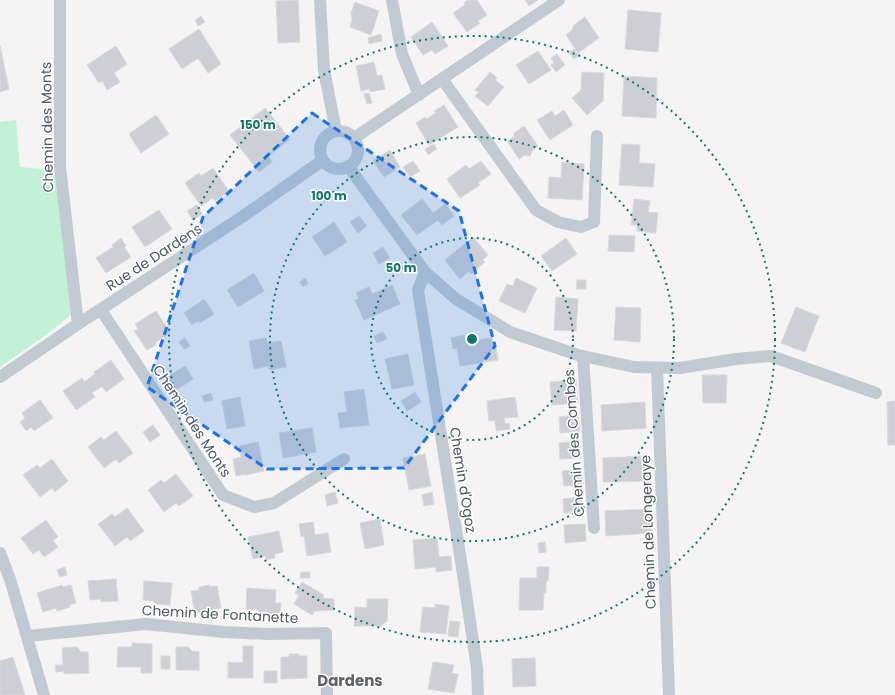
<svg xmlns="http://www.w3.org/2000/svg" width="895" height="695" font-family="Poppins,sans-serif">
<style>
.green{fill:#c3f1d5}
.building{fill:#cdcfd5;stroke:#d7d9de}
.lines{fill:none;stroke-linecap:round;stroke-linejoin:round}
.street{stroke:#c1cad2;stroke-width:12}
.marked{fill:#1a73e8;fill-opacity:0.2;stroke:#1a73e8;stroke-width:3;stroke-dasharray:8 5;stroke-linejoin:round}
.ring{fill:none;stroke:#0f766e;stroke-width:2;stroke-dasharray:2 4}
.labels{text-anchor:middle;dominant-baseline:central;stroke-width:3;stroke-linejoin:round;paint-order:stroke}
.street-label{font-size:14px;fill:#4a5661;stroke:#fff}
.neighbourhood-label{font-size:15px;font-weight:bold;fill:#5f6368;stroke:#fff}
.centre{fill:#0f766e;stroke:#fff;stroke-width:2}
.ring-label{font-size:12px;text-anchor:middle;font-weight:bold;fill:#0f766e;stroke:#fff;stroke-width:3;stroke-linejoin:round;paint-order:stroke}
</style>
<rect width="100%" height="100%" fill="#f5f3f3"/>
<!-- green -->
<path class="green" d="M16 120 20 167 54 170 73 313 46 335 0 367V122Z"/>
<!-- building -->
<path class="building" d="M298 0 300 42 278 43 276 1Z
M467 0H477L487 15 478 21 480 23 467 32 453 13 465 5 464 3Z
M525 0H538L529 6Z
M355 2 379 11 371 35 350 27 352 20 351 13Z
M628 10 661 13 658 52 625 49Z
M201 16 205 22 198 26 195 20Z
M585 17 599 38 578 53 566 35 572 30 574 25Z
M432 22 448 46 435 54 432 50 423 55 411 37Z
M199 29 221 64 208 73 198 58 182 69 169 49Z
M381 34 382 41 369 44 368 38Z
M0 46 9 89 0 92Z
M116 46 127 64 114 73 120 82 107 90 102 81 99 83 87 65Z
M574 49 579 56 574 59 569 53Z
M538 51 551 70 529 84 516 65Z
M557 54 565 65 556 72 551 65 554 63 551 58Z
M374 62 377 76 382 75 385 89 370 92 369 89 361 91 356 66Z
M490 72 497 78 495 80 504 87 488 106 475 96 479 92 475 90Z
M582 72 604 73 603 101 587 115 572 98 581 90Z
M624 76 657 78 656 118 622 116Z
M369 93 372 103 367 104 364 94Z
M444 105 458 127 429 145 416 123 425 117 426 119 436 113 434 111Z
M265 108 290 139 268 156 272 162 259 172 230 135Z
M564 110 573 125 550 140 537 120 552 111 555 116Z
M156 115 169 134 141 153 129 134Z
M524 126 538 146 532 151 530 156 525 155 519 159 507 141 514 137V133Z
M434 144 437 149 428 155 425 149Z
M622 144 640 145 639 163 655 164 653 187 619 185Z
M390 150 400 167 384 177 373 161Z
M413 161 420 171 410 177 403 167Z
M481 161 491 174 478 183 480 185 460 198 447 179 466 165 469 169Z
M562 162 584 164 582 200 548 198 549 177 561 178Z
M213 168 229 191 215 201 213 198 201 206 185 183 199 173 201 176Z
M422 199 433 213 445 204 454 216 442 225 438 220 417 235 401 215Z
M634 199 650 201 648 212 658 213 656 233 637 231V225H631Z
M197 205 202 214 193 220 187 211Z
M159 210 172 229 145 247 132 227Z
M359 216 367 226 358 233 350 222Z
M334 222 347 242 325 256 312 237Z
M609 235 635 236 634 252 608 251Z
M473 237 488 255 483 260 485 262 471 274 469 271 460 279 445 260Z
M121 238 126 246 124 247 131 257 106 273 96 258 113 247 112 245Z
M566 238 577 254 552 271 541 256Z
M383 247 390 258 379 264 373 253Z
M254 273 264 291 238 307 227 290Z
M305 278 308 284 303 287 300 282Z
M516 278 537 288 525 313 499 301 507 284 513 286Z
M577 280H586V289H576Z
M392 285 400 304 364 320 355 300 359 299 356 293 369 287 372 294Z
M556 297 578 299 576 331 554 330Z
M204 299 214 314 200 323 199 321 192 325 184 313Z
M616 307 641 308 640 342 614 340Z
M796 307 819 316 805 352 781 343Z
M156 311 170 332 155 343 156 345 147 350 134 331 138 329 135 324Z
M383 332 387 339 377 343 374 336Z
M464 335 466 342 491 338 493 348 496 347 498 360 460 366 457 348 453 349 451 338Z
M185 338 190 346 184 349 179 342Z
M266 338 267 343 281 341 286 367 269 370V366L254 369 249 341Z
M408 354 414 385 392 389 385 359Z
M111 360 124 379 106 392 102 386 92 393 95 397 76 410 63 391 82 378 84 382 95 374 94 372Z
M185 366 193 379 176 390 167 377Z
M702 375H727L726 403H703Z
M576 380 578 403 552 405 550 382Z
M364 389 369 425 340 428 338 413 347 412 344 392Z
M415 392 421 402 407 411 401 401Z
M211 393 213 400 204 402 202 396Z
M240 397 245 426 227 429 222 401Z
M515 397 518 417 504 418 505 424 509 423 510 429 496 431 495 420 489 421 487 401Z
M40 400 53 418 34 431 31 427 26 431 20 422 25 418 22 413Z
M895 401V445H888L887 402Z
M645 402 646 428 602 431 601 405Z
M578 415 580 431 560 433 559 417Z
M153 425 160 435 150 442 143 432Z
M312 428 316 452 283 458 279 433Z
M116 431 133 453 119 463 116 459 104 468 88 447 101 437 104 440Z
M580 441 581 458 560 459 559 443Z
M258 442 264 471 245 475V474L236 476 233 459 241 457 239 446Z
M425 454 431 486 409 490 403 458Z
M648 456 649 481 603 482V458Z
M52 459 68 481 55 492 52 488 40 497 23 475 37 465 40 468Z
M581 469 583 484 564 486 562 471Z
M176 474 193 496 179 506 176 503 164 512 148 490 161 480 164 483Z
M335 492 338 503 327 506 325 495Z
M432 492 434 504 424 506 422 495Z
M581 497 583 511 564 513 563 499Z
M127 508 144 531 130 541 127 537 115 546 98 524 112 514 115 517Z
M651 509 652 533 606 536 605 511Z
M380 519 384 545 365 549 360 523Z
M46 520 58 537 53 540 58 547 44 557 39 550 33 554 21 538Z
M313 522 315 535 328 533 331 552 307 556 304 536 301 537 299 524Z
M585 524 586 541 565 543 564 525Z
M279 531 283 552 274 554 275 558 266 560 265 556 253 559 248 537Z
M437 538 439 557 451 556 452 570 436 572V567L415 569 413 540Z
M545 542 546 552 539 553 538 543Z
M65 567 67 575 60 577 57 570Z
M537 567H549L548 581H546V593H544L543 610H519L520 578H537Z
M301 572H310V578H300Z
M116 579 118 601 101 602V599L90 600 88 581Z
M144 581 172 583 170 605 154 604V601L143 600Z
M302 582 324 595 323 598 334 599V610L315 611 312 615 294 604 299 595 295 593Z
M62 585 63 587 71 585 76 603 69 605 70 607 57 611 56 608 43 612 37 593Z
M209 585V587L217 586 221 608 195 613 191 591 199 590V587Z
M247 588 276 590 275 603H281L280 615 258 613 259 610 246 609Z
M367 599H388L387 621 381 626H354L355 607 367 608Z
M435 604 449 606 446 634 420 632 423 607 435 608Z
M450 621 460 622 458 637 448 636Z
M132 643 152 644V673H141V667H117L118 647H132Z
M243 646H253V678H228V662L243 663Z
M77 647 81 652H88L89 673 64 674V671L56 672 55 665H63L62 648Z
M176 647H188L192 651 199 652V670H176Z
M289 654H299V656H307V678L281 679V657H289Z
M161 656H170V669H161Z
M13 657 25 695H0V661Z
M535 658 536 686 513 687 512 659Z
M433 662 454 665 452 673 458 674 454 693 428 689Z
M264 671H277V683H264Z"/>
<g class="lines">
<!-- street -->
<path class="street" d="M60 0V167L78 324
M320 0 324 70 336 131
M392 0 402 54 419 95
M442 79 536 210 558 222 581 227 594 222 597 136
M320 150a19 19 0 1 1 38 0a19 19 0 1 1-38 0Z
M354 138 559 0
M348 166 425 272 456 299 510 332 578 355 634 367 680 368 736 359 771 356 876 393
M425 272 418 290 463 574 477 668 478 695
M101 310 223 495 254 507 274 503 344 459
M583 356 594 528
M657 368 669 695
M0 377 78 324 242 217 323 160
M0 553 10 579 44 695
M27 636 146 624 223 632 269 634 326 633 327 695"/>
</g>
<!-- marked area -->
<path class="marked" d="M312 113 459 211 495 346 404 468 267 469 147 387 203 217Z"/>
<!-- distance rings -->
<g class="ring">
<circle cx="472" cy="339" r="101"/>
<circle cx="472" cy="339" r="202"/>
<circle cx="472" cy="339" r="303"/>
</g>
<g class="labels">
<!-- street labels -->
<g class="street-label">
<text transform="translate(47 127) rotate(-91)">Chemin des Monts</text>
<text transform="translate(154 257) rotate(-33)">Rue de Dardens</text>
<text transform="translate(192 421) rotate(57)">Chemin des Monts</text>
<text transform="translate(574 443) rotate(-94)">Chemin des Combes</text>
<text transform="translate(463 480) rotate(81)">Chemin d'Ogoz</text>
<text transform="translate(648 532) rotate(-92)">Chemin de Longeraye</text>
<text transform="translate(220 614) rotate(3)">Chemin de Fontanette</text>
</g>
<!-- neighbourhood labels -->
<g class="neighbourhood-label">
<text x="350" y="680">Dardens</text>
</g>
</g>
<circle cx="472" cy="339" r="6" class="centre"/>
<g class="ring-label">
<text x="258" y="129">150 m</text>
<text x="329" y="200">100 m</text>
<text x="401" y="272">50 m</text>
</g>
</svg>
